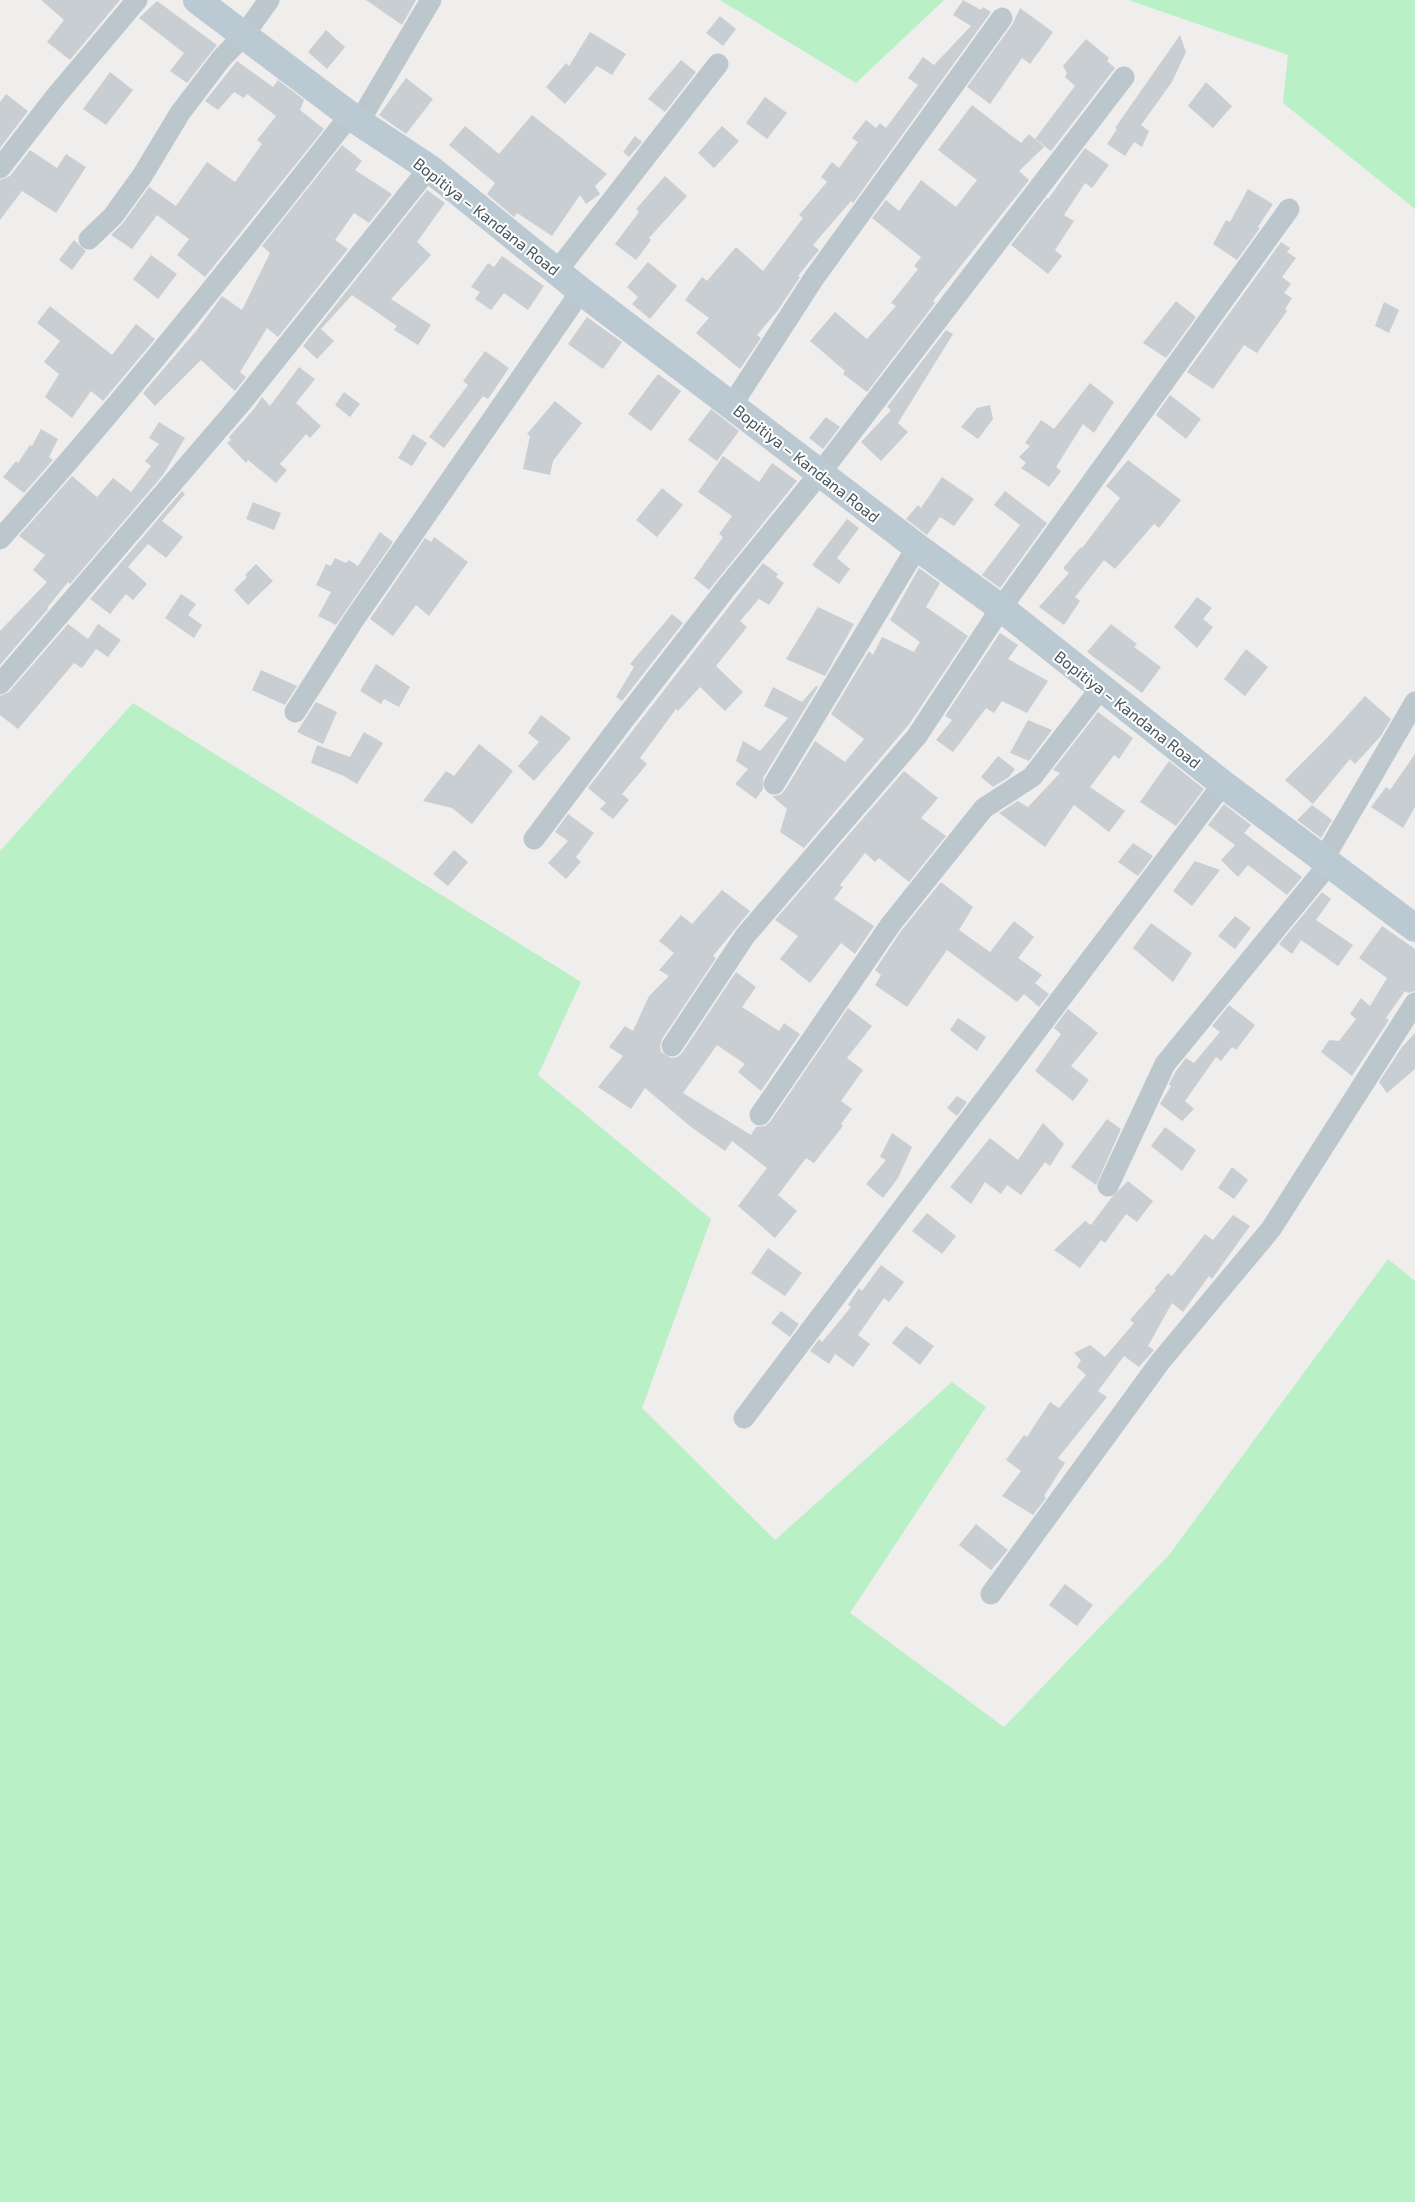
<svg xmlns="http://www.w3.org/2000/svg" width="1415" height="2202" font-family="'Exo 2',sans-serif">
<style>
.green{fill:#b9f0c6}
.building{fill:#c9ced2}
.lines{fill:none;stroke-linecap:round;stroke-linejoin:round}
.street{stroke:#bbc7cd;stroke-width:21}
.secondary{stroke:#bac9d2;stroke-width:28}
.labels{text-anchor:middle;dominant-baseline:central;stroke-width:4;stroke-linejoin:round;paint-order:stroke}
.street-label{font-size:16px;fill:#45545b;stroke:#fff}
</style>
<rect width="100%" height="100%" fill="#f0eded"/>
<!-- green -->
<path class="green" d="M720 0H944L856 83Z
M1128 0H1415V209L1283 103 1288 55Z
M133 703 581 982 538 1075 711 1219 642 1408 775 1540 952 1382 986 1407 850 1613 1004 1727 1169 1555 1388 1259 1415 1281V2202H0V851Z"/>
<!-- building -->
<path class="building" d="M41 0H120L70 60 47 42 64 20Z
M366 0H416L402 25Z
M963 0 981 10 983 7 991 12 853 203 851 201 813 245 819 250 798 276 800 277 778 310 757 335 761 338 740 369 696 333 709 318 685 300 702 277 707 281 736 247 763 271 803 218 799 215 827 182 821 177 832 162 839 168 858 142 852 138 866 120 876 128 880 123 886 128 918 85 908 78 923 57 934 65 971 26 953 15Z
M157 1 217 45 187 83 170 71 184 53 139 18Z
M1020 8 1053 32 1030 64 1022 58 990 104 967 87 1012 25Z
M720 16 736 29 723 46 706 33Z
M326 30 345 47 327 69 308 52Z
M590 32 626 54 612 75 597 66 565 104 546 87 566 63 569 66Z
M1180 35 1186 52 1172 82 1141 125 1149 131 1142 147 1134 142 1125 156 1107 144 1117 129 1115 128Z
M1086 39 1109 58 1107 61 1115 68 1051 151 1035 139 1075 86 1065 77 1067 73 1063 66Z
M681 60 696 72 665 112 648 99Z
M237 61 273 87 278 80 304 100 300 110 324 129 205 277 177 255 189 239 157 215 132 249 111 235 123 223 149 187 176 206 207 162 235 182 262 144 257 140 276 116 247 94 244 98 234 92 218 110 205 101Z
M110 72 133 90 106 125 83 109Z
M406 78 433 99 406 134 379 115Z
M1206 82 1232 106 1213 128 1188 106Z
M6 94 28 111 0 148V102Z
M765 97 787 113 767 139 746 123Z
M972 105 1021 143 1029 134 1044 147 1019 171 1029 180 933 301 935 303 867 392 843 374 845 371 810 341 835 312 867 339 896 306 891 303 918 269 914 266 921 257 872 218 886 200 899 211 921 180 956 207 977 180 938 150Z
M532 115 607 174 595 186 600 194 586 204 580 195 552 236 517 213 514 217 487 194 495 183 449 145 465 126 499 154Z
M722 126 739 141 714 168 698 153Z
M635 136 642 142 629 157 623 152Z
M342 145 362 161 355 170 392 194 369 223 354 213 335 240 348 249 278 337 267 328 240 372 246 377 235 391 201 360 155 406 143 393 197 330 222 296 242 310 270 253 262 246Z
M1085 148 1109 165 1092 188 1085 183 1064 215 1074 221 1055 250 1062 256 1048 274 1011 245 1047 198 1048 199Z
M30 150 57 168 66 154 86 167 56 213 22 191 0 220V180L10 176Z
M665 176 687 196 649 238 651 240 636 260 615 244 639 212 636 209Z
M1248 189 1273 204 1258 227 1260 228 1237 260 1213 244 1226 220 1230 222Z
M427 190 445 203 417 242 431 255 391 299 431 325 418 345 394 330 397 326 352 295 321 329 334 341 317 359 303 346Z
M74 240 86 251 72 270 59 260Z
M1281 242 1290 248 1287 252 1296 258 1282 277 1291 284 1284 293 1292 298 1285 309 1287 311 1257 353 1244 345 1213 389 1187 372Z
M151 255 177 274 158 299 133 279Z
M502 256 544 286 528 310 504 293 491 310 475 299 480 292 471 287 488 263 494 267Z
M648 262 677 286 650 319 632 304 638 297 627 287Z
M1176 301 1196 317 1166 358 1143 343Z
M1384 302 1399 310 1389 333 1375 326Z
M50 306 112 355 136 324 155 339 103 401 91 391 72 418 45 397 59 374 44 362 60 341 37 323Z
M587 317 622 342 603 369 568 344Z
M946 330 953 334 898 423 908 432 881 461 861 442 891 410 887 407Z
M485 351 509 368 488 399 483 396 444 448 429 437 468 385 463 381Z
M299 367 315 379 296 403 321 426 310 438 306 434 280 464 287 470 276 483 248 460 246 463 227 443 231 440 229 437 254 409 262 397 270 406Z
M658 374 681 391 651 431 628 414Z
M1090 383 1114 402 1094 433 1083 424 1056 467 1061 471 1049 487 1021 468 1026 463 1019 457 1030 446 1025 443 1041 420 1054 429Z
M344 392 360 404 350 417 335 405Z
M1170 395 1201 419 1186 439 1156 415Z
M555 401 582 423 553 461 550 475 523 469 530 436 527 434Z
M990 405 993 419 978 439 961 427 977 408Z
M711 409 739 431 717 461 688 440Z
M826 417 840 427 823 449 809 438Z
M159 422 185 438 163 475 70 584 68 582 47 608 48 609 0 665V631L47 582 33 570 45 555 19 536 72 476 97 497 113 478 131 492 151 466 145 461 159 444 149 438Z
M41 429 58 439 49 457 53 460 24 493 3 477 16 461 18 463 30 445 32 446Z
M413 434 427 443 412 466 398 458Z
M723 456 759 482 772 463 797 481 709 590 694 578 723 537 719 534 732 516 698 492Z
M1128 460 1181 500 1159 528 1154 524 1115 569 1104 560 1075 597 1080 601 1064 625 1039 607 1069 573 1063 568 1081 547 1082 548 1120 498 1106 486Z
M942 477 974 499 954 526 940 517 927 535 906 519 918 505 921 508Z
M662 488 683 505 657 537 636 520Z
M182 491 185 494 162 521 183 537 166 558 148 544 128 567 147 584 133 600 126 594 110 614 90 599Z
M1005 491 1047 523 1000 588 982 575 1020 525 994 505Z
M253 502 281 513 274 530 246 519Z
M847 519 859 528 837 558 850 569 839 584 812 565Z
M380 532 393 542 336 625 318 616 331 592 316 585 326 564 331 566 335 558 346 563 349 560 358 566Z
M434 537 468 562 429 616 416 605 393 636 370 619 425 538 431 542Z
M763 563 778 574 776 577 784 583 769 605 759 599 740 621 747 627 716 666 743 692 725 711 700 687 678 711 676 709 640 758 647 764 622 794 629 800 613 819 600 809 606 803 588 788Z
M256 564 273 581 248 605 234 590 247 577 245 575Z
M919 568 940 583 926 607 968 636 910 723 804 848 780 832 787 809 772 796 780 795 785 790 815 741 845 762 864 739 831 714 869 651 873 655 882 637 914 652 920 642 890 620Z
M181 594 196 604 188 615 202 625 194 638 165 618Z
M1197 597 1212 608 1203 619 1213 627 1197 648 1174 627Z
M818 607 854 624 825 676 786 659Z
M672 614 683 623 622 701 616 697 634 667 630 664Z
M68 624 88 639 98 624 121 640 108 657 96 649 82 668 74 663 18 729 0 715V696L9 692Z
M1111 624 1137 644 1134 647 1161 667 1142 693 1087 652Z
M1000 633 1018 645 1008 659 1048 681 1027 713 1002 701 994 713 986 708 953 752 936 740 952 720 945 716Z
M1246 649 1268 667 1245 696 1224 679Z
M376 664 410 687 399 707 384 699 381 704 360 691Z
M261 670 297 686 285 705 252 690Z
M816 686 818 687 763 778V789L756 799 735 784 748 769 736 761 743 741 760 751 788 718 764 706 773 687 802 702Z
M1365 696 1391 719 1381 736 1355 764 1350 759 1313 804 1285 780 1327 738Z
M316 702 337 712 323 744 297 732Z
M1098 712 1133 738 1119 759 1114 755 1090 787 1125 811 1109 832 1074 805 1045 847 999 813 1018 801 1028 807 1060 773 1053 770Z
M541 715 571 738 534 781 518 766 539 742 528 733Z
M1028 720 1052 730 1029 761 1010 753Z
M364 732 383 743 357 784 344 776 311 763 317 745 350 757Z
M479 744 513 771 472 824 452 808 423 801 446 771 454 776Z
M1415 754V807L1403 828 1371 807 1386 787 1390 790Z
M998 756 1015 769 1009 777 993 787 981 777Z
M1169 761 1204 789 1176 826 1140 802Z
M904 771 938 798 921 818 946 836 909 882 879 858 875 862 865 853 840 885 843 887 834 899 874 926 855 954 841 943 810 983 780 959 798 936 775 920Z
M1224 804 1251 825 1244 833 1302 877 1287 895 1248 865 1238 877 1221 860 1235 845 1208 825Z
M1312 805 1332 820 1321 838 1297 820Z
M568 814 594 833 576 857 581 862 566 879 548 863 568 841 555 832Z
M1133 843 1153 856 1138 876 1118 862Z
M454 850 468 862 448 886 433 874Z
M1195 861 1220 870 1192 906 1173 891Z
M941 882 973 907 959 930 990 952 1014 921 1034 937 1018 958 1042 975 1035 983 1049 994 1039 1007 1024 994 1017 1002 947 950 907 1007 875 985 881 975 875 970 901 931Z
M722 890 750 911 713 956 716 958 662 1039 660 1046 661 1052 671 1058 677 1057 682 1053 736 972 756 987 742 1007 779 1031 784 1023 800 1034 761 1091 738 1072 745 1064 717 1045 683 1093 751 1135 756 1127 765 1126 770 1122 848 1008 872 1026 847 1058 863 1070 841 1101 852 1109 841 1124 843 1126 814 1163 806 1158 778 1195 797 1211 775 1238 738 1206 767 1168 732 1141 725 1151 691 1127 645 1088 631 1109 598 1087 623 1056 609 1047 625 1026 633 1031 649 996 669 976 659 970 674 953 659 941 681 915 692 924Z
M1322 892 1331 899 1316 920 1353 945 1338 966 1301 940 1292 954 1279 944Z
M1235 916 1251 928 1235 949 1218 936Z
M1151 923 1192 953 1173 982 1133 948Z
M1382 926 1415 949V991L1408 993 1405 991 1386 1018 1389 1020 1352 1076 1321 1052 1329 1040 1339 1041 1356 1019 1350 1014 1361 998 1370 1006 1387 978 1359 958Z
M1229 1005 1255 1025 1236 1050 1232 1047 1221 1061 1216 1057 1185 1101 1194 1109 1182 1121 1160 1104 1171 1086 1169 1084 1176 1071 1186 1058 1194 1063 1220 1032 1212 1026Z
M1068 1009 1098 1033 1071 1066 1089 1080 1073 1101 1035 1071 1061 1034 1054 1028Z
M958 1018 986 1037 977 1051 950 1030Z
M1415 1033V1069L1387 1093 1379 1082 1402 1047Z
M957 1096 967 1102 957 1116 947 1108Z
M1107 1119 1121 1129 1096 1185 1071 1167Z
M1043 1123 1064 1144 1050 1166 1045 1162 1021 1195 1007 1185 1001 1194 985 1182 971 1204 950 1187 990 1138 1018 1160Z
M1165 1127 1196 1150 1182 1171 1151 1146Z
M892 1133 912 1147 898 1178 883 1198 866 1184 886 1160 880 1157Z
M1232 1167 1248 1180 1234 1199 1218 1188Z
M1128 1181 1153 1201 1137 1222 1126 1214 1105 1243 1101 1240 1080 1268 1054 1250 1085 1221 1091 1225 1112 1197Z
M927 1213 956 1236 942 1254 912 1231Z
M1233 1215 1250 1226 1212 1279 1209 1276 1183 1312 1172 1303 1148 1346 1154 1350 1139 1367 1124 1356 1098 1391 1107 1397 1058 1458 1065 1463 1044 1496 1046 1498 1033 1515 1002 1496 1021 1471 1006 1460 1024 1435 1027 1437 1050 1402 1059 1408 1086 1375 1077 1367 1081 1360 1074 1353 1090 1345 1105 1357 1134 1323 1130 1320 1156 1290 1154 1289 1168 1273 1172 1276 1205 1234 1213 1240Z
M768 1248 802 1273 785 1296 751 1273Z
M881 1265 904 1282 889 1302 884 1298 858 1335 870 1344 853 1367 835 1354 829 1364 810 1351 819 1339 822 1342 851 1307 848 1305 859 1288 862 1291Z
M781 1311 799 1324 790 1337 771 1323Z
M906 1326 934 1346 920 1365 892 1343Z
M976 1524 1008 1550 991 1570 959 1545Z
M1065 1584 1093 1605 1077 1626 1049 1605Z"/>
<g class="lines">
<!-- street -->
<path class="street" d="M359 122 431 0
M0 168 56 96 137 0
M89 239 113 216 142 176 180 113 221 59 244 35 269 0
M557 271 718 64
M732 405 814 278 1002 18
M0 539C123 402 237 259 351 114
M0 684 242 402 429 168
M295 712 353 621 581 291
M774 784 917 547
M534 839 623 721 727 587 821 472 1124 77
M1323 860 1415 702
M672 1046 745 936 917 736 1001 608 1289 209
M760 1115 891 924 984 808 1032 777 1101 688
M1108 1186 1165 1064 1328 865
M744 1418 1223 784
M991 1594 1160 1362 1271 1229 1415 1003"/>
<!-- secondary -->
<path class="secondary" d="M197 0 359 122 429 168 581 291 917 547 1001 608 1223 784 1415 928"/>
</g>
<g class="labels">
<!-- street labels -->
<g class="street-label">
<text transform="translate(487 216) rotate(38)">Bopitiya – Kandana Road</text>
<text transform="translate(807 463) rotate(38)">Bopitiya – Kandana Road</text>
<text transform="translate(1128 709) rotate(38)">Bopitiya – Kandana Road</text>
</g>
</g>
</svg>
